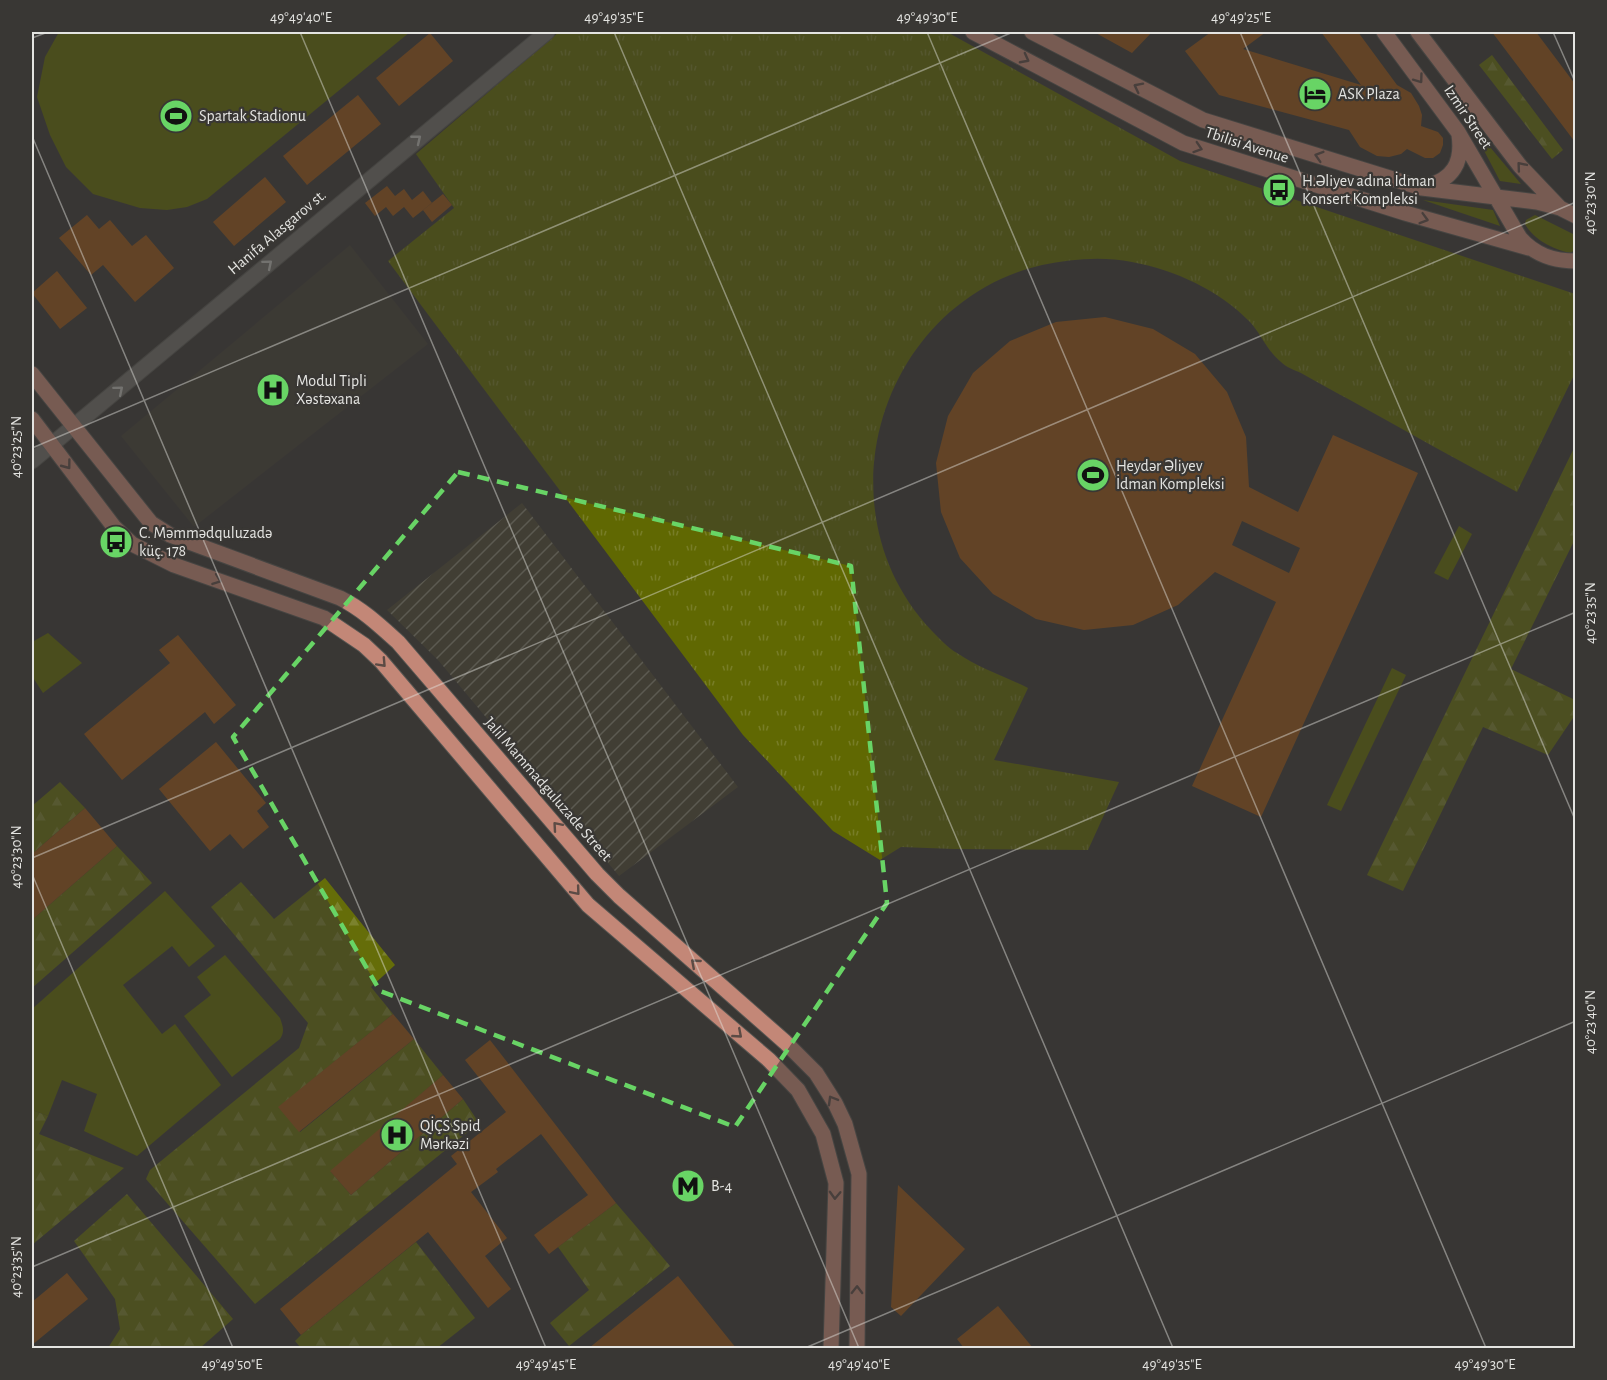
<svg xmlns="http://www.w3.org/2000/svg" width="1607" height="1380" font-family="'Alegreya Sans',sans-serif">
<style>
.built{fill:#413e34}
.industrial{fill:url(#industrial-furrows)}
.grass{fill:#606802}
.forest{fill:url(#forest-firs)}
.park{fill:url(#park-tufts)}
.building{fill:#955316;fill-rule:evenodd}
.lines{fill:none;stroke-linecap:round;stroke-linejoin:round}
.minor-casing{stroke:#575652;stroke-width:17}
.major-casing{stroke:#575652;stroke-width:17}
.minor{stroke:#6f6e69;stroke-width:15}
.major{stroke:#c38777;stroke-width:15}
.oneway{stroke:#5c4b45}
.oneway2{stroke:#bbbbb7}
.marked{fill:none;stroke:#68d465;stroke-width:4.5;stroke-dasharray:12 8;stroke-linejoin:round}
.ticks{fill:none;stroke:#e4e4e1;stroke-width:1.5;stroke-opacity:0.45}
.labels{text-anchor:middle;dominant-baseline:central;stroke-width:4.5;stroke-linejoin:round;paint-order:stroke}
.poi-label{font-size:16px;fill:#e4e4e1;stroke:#393734;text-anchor:start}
.street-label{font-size:16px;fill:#e4e4e1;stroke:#393734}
.neatline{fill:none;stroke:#e4e4e1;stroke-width:2}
.ticks-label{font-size:15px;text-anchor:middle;fill:#e4e4e1}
</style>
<defs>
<pattern id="industrial-furrows" width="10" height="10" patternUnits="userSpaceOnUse" patternTransform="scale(1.5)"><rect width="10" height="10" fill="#413e34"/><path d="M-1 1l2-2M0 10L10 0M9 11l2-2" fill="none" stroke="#5c5a51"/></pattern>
<pattern id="forest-firs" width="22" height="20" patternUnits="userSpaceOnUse" patternTransform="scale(1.5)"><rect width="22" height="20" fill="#656d09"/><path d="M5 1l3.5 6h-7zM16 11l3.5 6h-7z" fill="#7b822d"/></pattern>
<pattern id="park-tufts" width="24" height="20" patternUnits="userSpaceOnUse" patternTransform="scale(1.5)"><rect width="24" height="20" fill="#606802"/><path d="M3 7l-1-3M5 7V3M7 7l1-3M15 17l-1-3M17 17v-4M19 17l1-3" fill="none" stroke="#777d27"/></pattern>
</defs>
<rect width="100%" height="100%" fill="#393734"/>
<!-- built -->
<path class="built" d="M350 245 428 344 194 527 121 436Z"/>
<!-- industrial -->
<path class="industrial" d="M522 503 738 787 619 876 438 660 387 610Z"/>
<!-- grass -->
<path class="grass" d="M59 32H410L207 199 187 207 167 210 140 208 93 194 66 167 50 135 37 97 45 57Z
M1469 122 1521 184 1500 181Z
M1423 200 1493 210 1500 226Z
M1535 215 1573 234 1575 237V250L1570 253C1553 249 1534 240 1525 224L1526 220Z
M1459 526 1472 534 1448 580 1434 573Z
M48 633 82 663 43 693 32 676V639L34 641Z
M1392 668 1406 675 1341 811 1327 805Z
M165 891 215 946 189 967 172 946 123 985 162 1034 175 1024 221 1085 137 1156 84 1131 97 1094 62 1080 48 1116 32 1110V1009Z
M225 955 280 1018C283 1027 285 1031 280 1039L232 1077 184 1016 211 995 197 977Z"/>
<!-- forest -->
<path class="forest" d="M1492 55 1563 150 1552 159 1479 65Z
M1575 446V539L1511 669 1575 700V715L1548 755 1483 727 1403 891 1367 875Z
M60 782 85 808 32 854V806Z
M117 846 152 883 32 988V920Z
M325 878 395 965 371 987 393 1014 279 1107 300 1132 414 1039 443 1075 331 1172 351 1195 463 1099 479 1123 255 1304 146 1179 150 1170 299 1048 308 1023 211 907 241 882 274 919Z
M32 1110 48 1116 39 1134 124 1168 32 1245Z
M127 1194 233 1319 200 1348H108L120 1329 115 1299 74 1241Z
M616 1203 670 1266 569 1346 550 1323 589 1290 558 1247Z
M416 1242 475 1318 437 1348H301L295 1341 301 1335Z"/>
<!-- park -->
<path class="park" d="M559 32H947L1180 161 1575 294V373L1517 492C1461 462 1406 431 1350 400 1333 391 1317 382 1301 373 1294 370 1286 367 1281 362 1268 352 1261 334 1250 322 1219 290 1175 270 1132 262 1102 256 1071 259 1042 265 880 303 817 510 932 631 939 638 948 648 957 653 977 667 1006 677 1028 688L994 760 1119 782 1088 850 954 849 901 847 880 860 833 831 743 735 388 261 454 208 416 154Z"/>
<!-- building -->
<path class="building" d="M1094 32H1152L1132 53Z
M1211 32H1266L1243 49 1361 85 1321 32H1358L1397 85 1411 93 1419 106 1422 115 1421 126 1438 132 1443 138V145L1440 153 1433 158H1425L1407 149 1401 154 1389 157 1377 156 1360 147 1349 130 1219 95 1185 51Z
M1492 32H1536L1575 84V142Z
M430 33 453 61 399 106 376 78Z
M358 95 381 124 307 185 283 156Z
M265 177 286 202 234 246 213 222Z
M387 186 395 196 404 189 412 200 423 191 432 203 413 218 404 207 393 216 386 207 375 216 365 203Z
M443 194 452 205 432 222 423 210Z
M87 215 99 229 110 220 132 246 146 235 174 268 135 302 103 265 91 275 59 238Z
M57 271 87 308 60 329 32 293Z
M1105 317 1153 329 1195 354 1227 392 1246 437 1249 487 1298 512 1333 435 1418 473 1261 817 1192 786 1276 602 1215 572 1178 605 1133 625 1084 630 1036 619 993 594 960 558 941 512 936 463 948 416 973 373 1010 341 1056 322ZM1242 521 1300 548 1289 573 1232 545Z
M178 635 236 705 214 724 205 712 122 780 84 734 170 663 159 650Z
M216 742 266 803 257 811 269 827 243 849 230 834 210 851 159 789Z
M85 808 117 846 32 920V854Z
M393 1014 414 1039 299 1132 278 1107Z
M490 1040 616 1203 549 1254 534 1235 588 1195 541 1134 496 1169 498 1172 471 1192 507 1238 485 1256 511 1289 488 1308 428 1232 301 1335 280 1309 457 1164 451 1156 506 1112 465 1060Z
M443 1075 463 1099 351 1195 330 1171Z
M898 1185 965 1249 901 1316 891 1307Z
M67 1273 88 1299 32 1345V1302Z
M678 1276 736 1348H589Z
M998 1306 1033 1348H964L957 1339Z"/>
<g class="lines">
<!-- minor casing -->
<g class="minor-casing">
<path id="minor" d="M32 461 547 32"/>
</g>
<!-- major casing -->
<g class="major-casing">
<path id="major" d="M973 32 1183 143 1405 213 1529 248
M1032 32 1203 120 1422 188 1537 202 1560 208 1576 216
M1384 32 1458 132 1520 238C1535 255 1553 261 1576 261
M1418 32 1520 166 1560 208
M1426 186C1453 180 1463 162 1459 135
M32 374 151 523 170 535 340 598C362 609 379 625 398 642L597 874 619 896 785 1042 816 1073 835 1103 845 1124 859 1174 857 1348
M32 419 114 527 132 544 174 565 324 618 364 645 381 661 588 905 769 1060 798 1090 823 1134 836 1183 831 1348"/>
</g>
<!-- minor -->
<use href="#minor" class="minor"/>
<!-- major -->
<use href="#major" class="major"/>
</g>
<!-- one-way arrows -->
<defs><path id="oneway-chevron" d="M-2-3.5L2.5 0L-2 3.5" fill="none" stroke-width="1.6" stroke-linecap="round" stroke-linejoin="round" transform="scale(1.5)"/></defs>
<g class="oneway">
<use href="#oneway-chevron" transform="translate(1025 59) rotate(28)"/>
<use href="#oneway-chevron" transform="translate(1419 79) rotate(54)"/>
<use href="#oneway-chevron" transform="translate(1138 87) rotate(-153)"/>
<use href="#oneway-chevron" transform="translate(1198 148) rotate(18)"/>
<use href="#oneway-chevron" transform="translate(1319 156) rotate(-163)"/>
<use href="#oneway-chevron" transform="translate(1521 166) rotate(-130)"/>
<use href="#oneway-chevron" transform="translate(1424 219) rotate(16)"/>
<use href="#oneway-chevron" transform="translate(67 465) rotate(53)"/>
<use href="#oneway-chevron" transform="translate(217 580) rotate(20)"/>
<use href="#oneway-chevron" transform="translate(382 663) rotate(47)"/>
<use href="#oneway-chevron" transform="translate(557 826) rotate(-131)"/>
<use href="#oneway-chevron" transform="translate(576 891) rotate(50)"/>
<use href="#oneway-chevron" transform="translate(695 963) rotate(-139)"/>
<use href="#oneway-chevron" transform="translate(738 1034) rotate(41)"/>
<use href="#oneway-chevron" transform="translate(832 1100) rotate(-120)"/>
<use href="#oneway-chevron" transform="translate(835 1195) rotate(92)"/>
<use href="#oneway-chevron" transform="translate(857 1290) rotate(-89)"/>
</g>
<g class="oneway2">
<use href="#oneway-chevron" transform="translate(417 139) rotate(-39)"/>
<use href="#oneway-chevron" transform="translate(268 264) rotate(-40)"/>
<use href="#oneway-chevron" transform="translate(119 390) rotate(-40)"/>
</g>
<!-- marked area -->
<path d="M0 0H1607V1380H0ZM458 472 851 566 887 903 735 1127 380 991 233 737Z" fill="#393734" fill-opacity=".55" fill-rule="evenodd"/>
<path class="marked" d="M458 472 851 566 887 903 735 1127 380 991 233 737Z"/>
<!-- ticks -->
<path class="ticks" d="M300 32 859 1348M614 32 1173 1348M927 32 1486 1348M1240 32 1576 822M1553 32 1576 84M32 38 48 32M32 136 546 1348M32 448 1013 32M32 858 1576 202M32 874 233 1348M32 1267 1576 612M805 1348 1576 1021"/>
<!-- icons -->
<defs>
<g id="hotel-disc" transform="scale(1.725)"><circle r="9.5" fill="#68d465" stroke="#393734"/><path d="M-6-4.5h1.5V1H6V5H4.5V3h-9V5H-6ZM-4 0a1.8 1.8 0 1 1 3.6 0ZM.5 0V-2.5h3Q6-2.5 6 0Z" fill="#111"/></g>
<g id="stadium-disc" transform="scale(1.725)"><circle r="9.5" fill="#68d465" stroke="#393734"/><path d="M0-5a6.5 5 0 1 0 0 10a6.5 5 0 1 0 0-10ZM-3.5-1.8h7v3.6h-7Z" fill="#111"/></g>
<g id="bus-disc" transform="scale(1.725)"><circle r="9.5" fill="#68d465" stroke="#393734"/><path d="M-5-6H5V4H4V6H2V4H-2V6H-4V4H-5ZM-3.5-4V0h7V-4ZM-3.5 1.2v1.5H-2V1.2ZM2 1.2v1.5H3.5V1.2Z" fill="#111"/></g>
<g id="hospital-disc" transform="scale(1.725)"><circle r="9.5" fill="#68d465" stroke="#393734"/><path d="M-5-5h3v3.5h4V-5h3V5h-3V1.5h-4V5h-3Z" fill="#111"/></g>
<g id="metro-disc" transform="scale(1.725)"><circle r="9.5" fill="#68d465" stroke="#393734"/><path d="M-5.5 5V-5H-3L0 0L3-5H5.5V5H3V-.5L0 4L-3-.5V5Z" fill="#111"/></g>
</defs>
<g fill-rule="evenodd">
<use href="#hotel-disc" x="1315" y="94"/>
<use href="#stadium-disc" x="176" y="116"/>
<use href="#bus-disc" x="1279" y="190"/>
<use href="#hospital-disc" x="273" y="390"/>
<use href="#stadium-disc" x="1093" y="475"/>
<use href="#bus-disc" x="116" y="542"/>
<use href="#hospital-disc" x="397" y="1135"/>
<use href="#metro-disc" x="688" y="1186"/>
</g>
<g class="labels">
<!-- poi labels -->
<g class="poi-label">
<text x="1338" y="94">ASK Plaza</text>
<text x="199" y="116">Spartak Stadionu</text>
<text x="1302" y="181">H.Əliyev adına İdman<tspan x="1302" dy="18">Konsert Kompleksi</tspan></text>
<text x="296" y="381">Modul Tipli<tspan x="296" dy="18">Xəstəxana</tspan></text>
<text x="1116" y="466">Heydər Əliyev<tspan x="1116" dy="18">İdman Kompleksi</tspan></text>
<text x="139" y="533">C. Məmmədquluzadə<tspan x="139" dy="18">küç. 178</tspan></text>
<text x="420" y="1126">QİÇS Spid<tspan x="420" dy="18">Mərkəzi</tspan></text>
<text x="711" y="1186">B-4</text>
</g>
<!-- street labels -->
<g class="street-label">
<text transform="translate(1468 117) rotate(56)">Izmir Street</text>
<text transform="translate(1247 145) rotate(18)">Tbilisi Avenue</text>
<text transform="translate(277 232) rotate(-40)">Hanifa Alasgarov st.</text>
<text transform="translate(548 789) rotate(49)">Jalil Mammadguluzade Street</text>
</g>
</g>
<!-- border -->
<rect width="1607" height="1380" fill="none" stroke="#393734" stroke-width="66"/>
<rect x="33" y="33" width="1541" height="1314" class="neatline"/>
<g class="ticks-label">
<text x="301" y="22">49°49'40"E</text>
<text x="614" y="22">49°49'35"E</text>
<text x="927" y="22">49°49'30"E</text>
<text x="1241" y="22">49°49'25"E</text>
<text transform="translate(1590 203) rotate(-90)" y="5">40°23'30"N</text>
<text transform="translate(16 447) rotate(-90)" y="5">40°23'25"N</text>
<text transform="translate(1590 613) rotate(-90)" y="5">40°23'35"N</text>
<text transform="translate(16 857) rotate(-90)" y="5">40°23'30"N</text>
<text transform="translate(1590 1022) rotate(-90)" y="5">40°23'40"N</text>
<text transform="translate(16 1267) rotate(-90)" y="5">40°23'35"N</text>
<text x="232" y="1369">49°49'50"E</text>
<text x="546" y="1369">49°49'45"E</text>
<text x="859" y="1369">49°49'40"E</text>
<text x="1172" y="1369">49°49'35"E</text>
<text x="1485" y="1369">49°49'30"E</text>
</g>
</svg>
